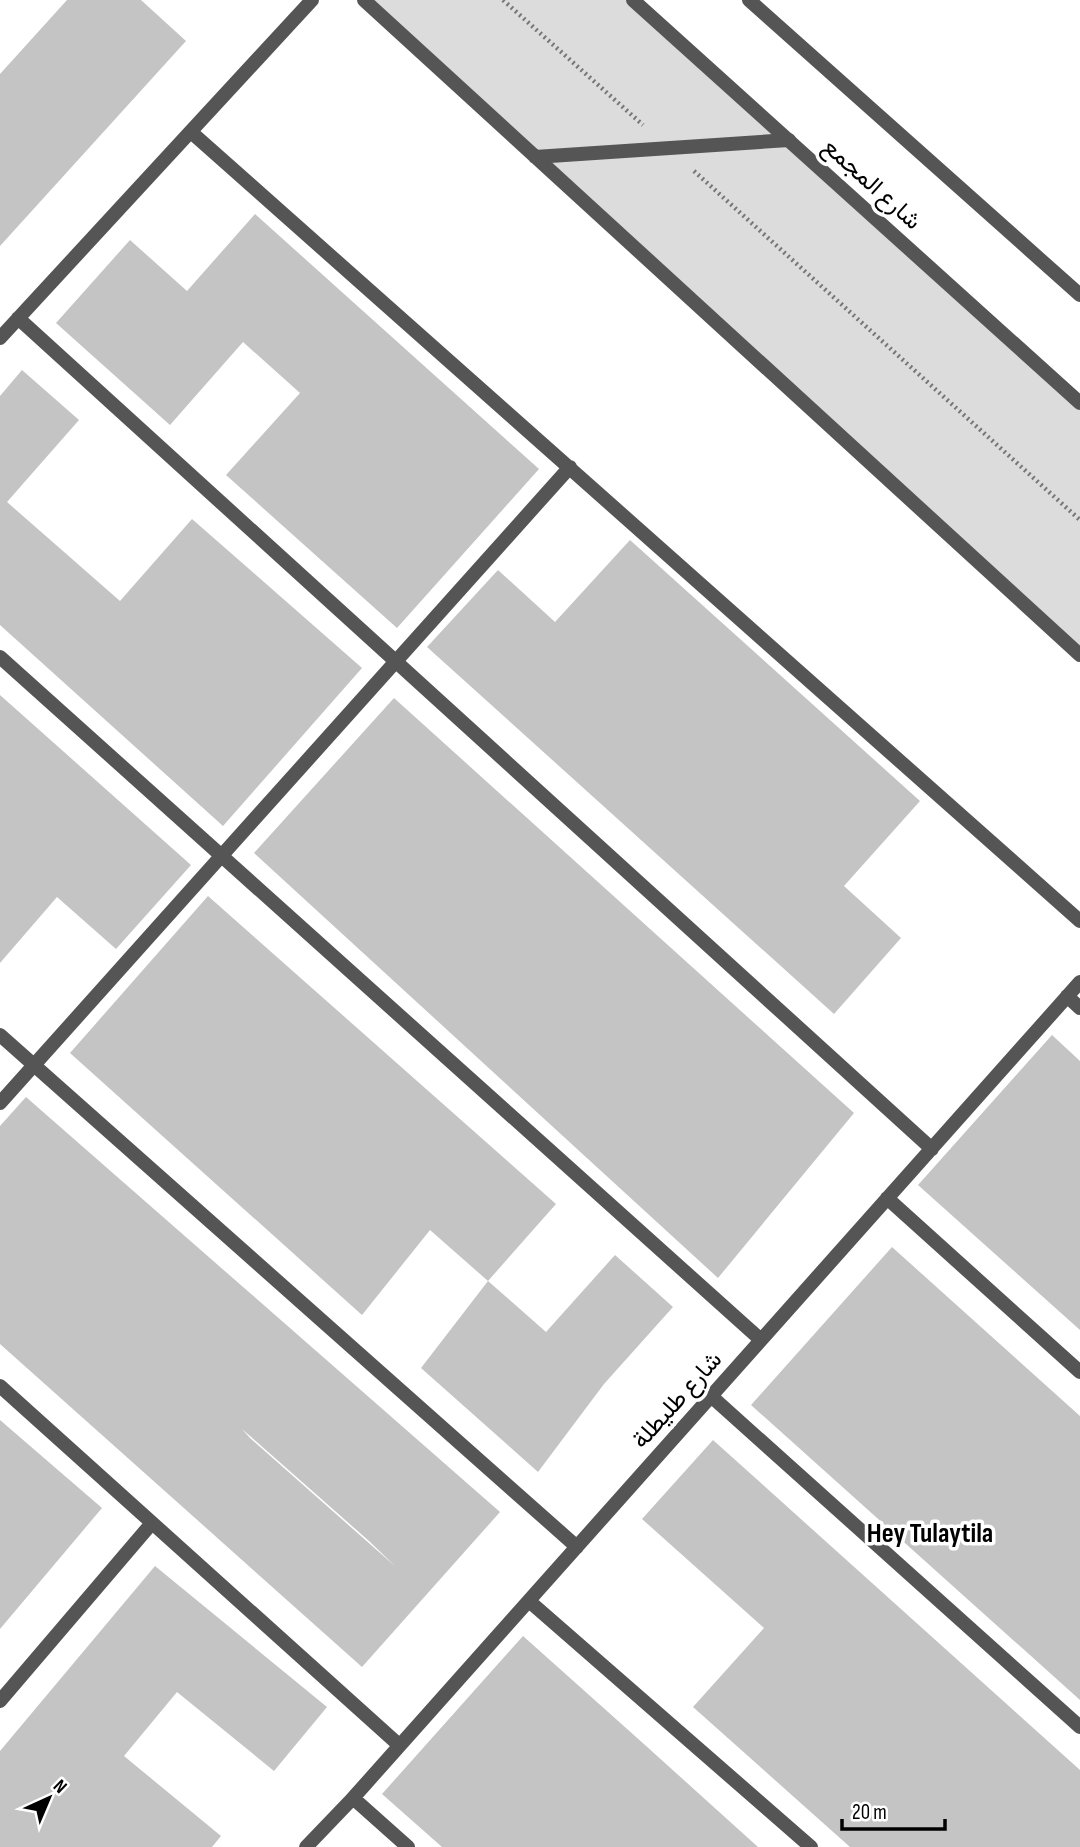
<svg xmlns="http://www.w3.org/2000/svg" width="1080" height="1847" font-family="'Sofia Sans Condensed',Vazirmatn,sans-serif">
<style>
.green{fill:#dcdcdc}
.building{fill:#c4c4c4;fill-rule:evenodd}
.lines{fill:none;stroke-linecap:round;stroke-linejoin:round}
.path{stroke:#777;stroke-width:4.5;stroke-dasharray:2 3.5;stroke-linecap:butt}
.minor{stroke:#555;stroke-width:14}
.tertiary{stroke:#555;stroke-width:14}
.labels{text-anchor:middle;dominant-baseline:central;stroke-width:7;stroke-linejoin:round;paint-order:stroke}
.street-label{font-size:24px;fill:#000;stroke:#fff}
.quarter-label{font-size:28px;font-weight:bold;fill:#000;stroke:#fff}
</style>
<rect width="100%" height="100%" fill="#fff"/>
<!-- green -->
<path class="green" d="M360 0H631L1080 403V655Z"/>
<!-- building -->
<path class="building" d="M67 0H141L186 41 0 246V74Z
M255 214 539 469 397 628 226 475 300 393 243 342 170 425 56 323 130 240 187 291Z
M22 370 79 420 7 502 120 601 192 519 362 668 223 826 0 625V396Z
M630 540 920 801 844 886 901 938 834 1014 427 647 498 570 555 622Z
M0 695 191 865 116 949 57 897 0 963Z
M394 698 854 1113 718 1278 254 853Z
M208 896 556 1204 488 1281 430 1230 362 1315 70 1053Z
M1052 1035 1080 1061V1330L918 1185Z
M26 1097 500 1512 362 1667 0 1344V1126ZM242 1429 369 1541 396 1567 250 1438Z
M892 1247 1080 1416V1700L751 1405Z
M615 1255 673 1307 604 1384 538 1472 421 1368 488 1281 546 1332Z
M0 1420 102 1508 0 1629Z
M713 1440 1080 1770V1847H850L693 1707 764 1628 642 1519Z
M155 1566 327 1707 274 1771 177 1692 124 1756 221 1836 212 1847H0V1751Z
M523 1636 645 1745 758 1847H442L382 1794Z"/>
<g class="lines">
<!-- path -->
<path class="path" d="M503 0 643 125
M694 171 1080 520"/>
<!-- minor -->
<path class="minor" d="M364 0 1080 655
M191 132 1080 921
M535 157 789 140
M18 318 932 1149
M0 338 312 0
M0 657 761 1340
M1067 996 1080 1008
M0 1035 577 1547
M0 1103 570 467
M887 1198 1080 1372
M0 1386 399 1745
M711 1396 1080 1727
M529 1601 811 1847
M0 1701 152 1523
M353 1798 408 1847
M306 1847 353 1798 1080 982"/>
<!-- tertiary -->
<path class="tertiary" d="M633 0 1080 403
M749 0 1080 295"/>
</g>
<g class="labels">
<!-- street labels -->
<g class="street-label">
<text transform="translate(872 184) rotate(42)">شارع المجمع</text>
<text transform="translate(677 1400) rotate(-48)">شارع طليطلة</text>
</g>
<!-- quarter labels -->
<g class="quarter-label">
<text x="930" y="1533">Hey Tulaytila</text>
</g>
</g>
<!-- north arrow -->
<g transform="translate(49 1798) rotate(44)" stroke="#ffffff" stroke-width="5" paint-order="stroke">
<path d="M0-5L12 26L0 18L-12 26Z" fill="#000000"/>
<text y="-10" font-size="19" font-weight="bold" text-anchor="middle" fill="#000000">N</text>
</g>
<!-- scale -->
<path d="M842 1819v10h103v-10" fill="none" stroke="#000000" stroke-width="3.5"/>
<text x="852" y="1819" font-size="21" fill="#000000" stroke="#ffffff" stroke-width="5" paint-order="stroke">20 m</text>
</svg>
